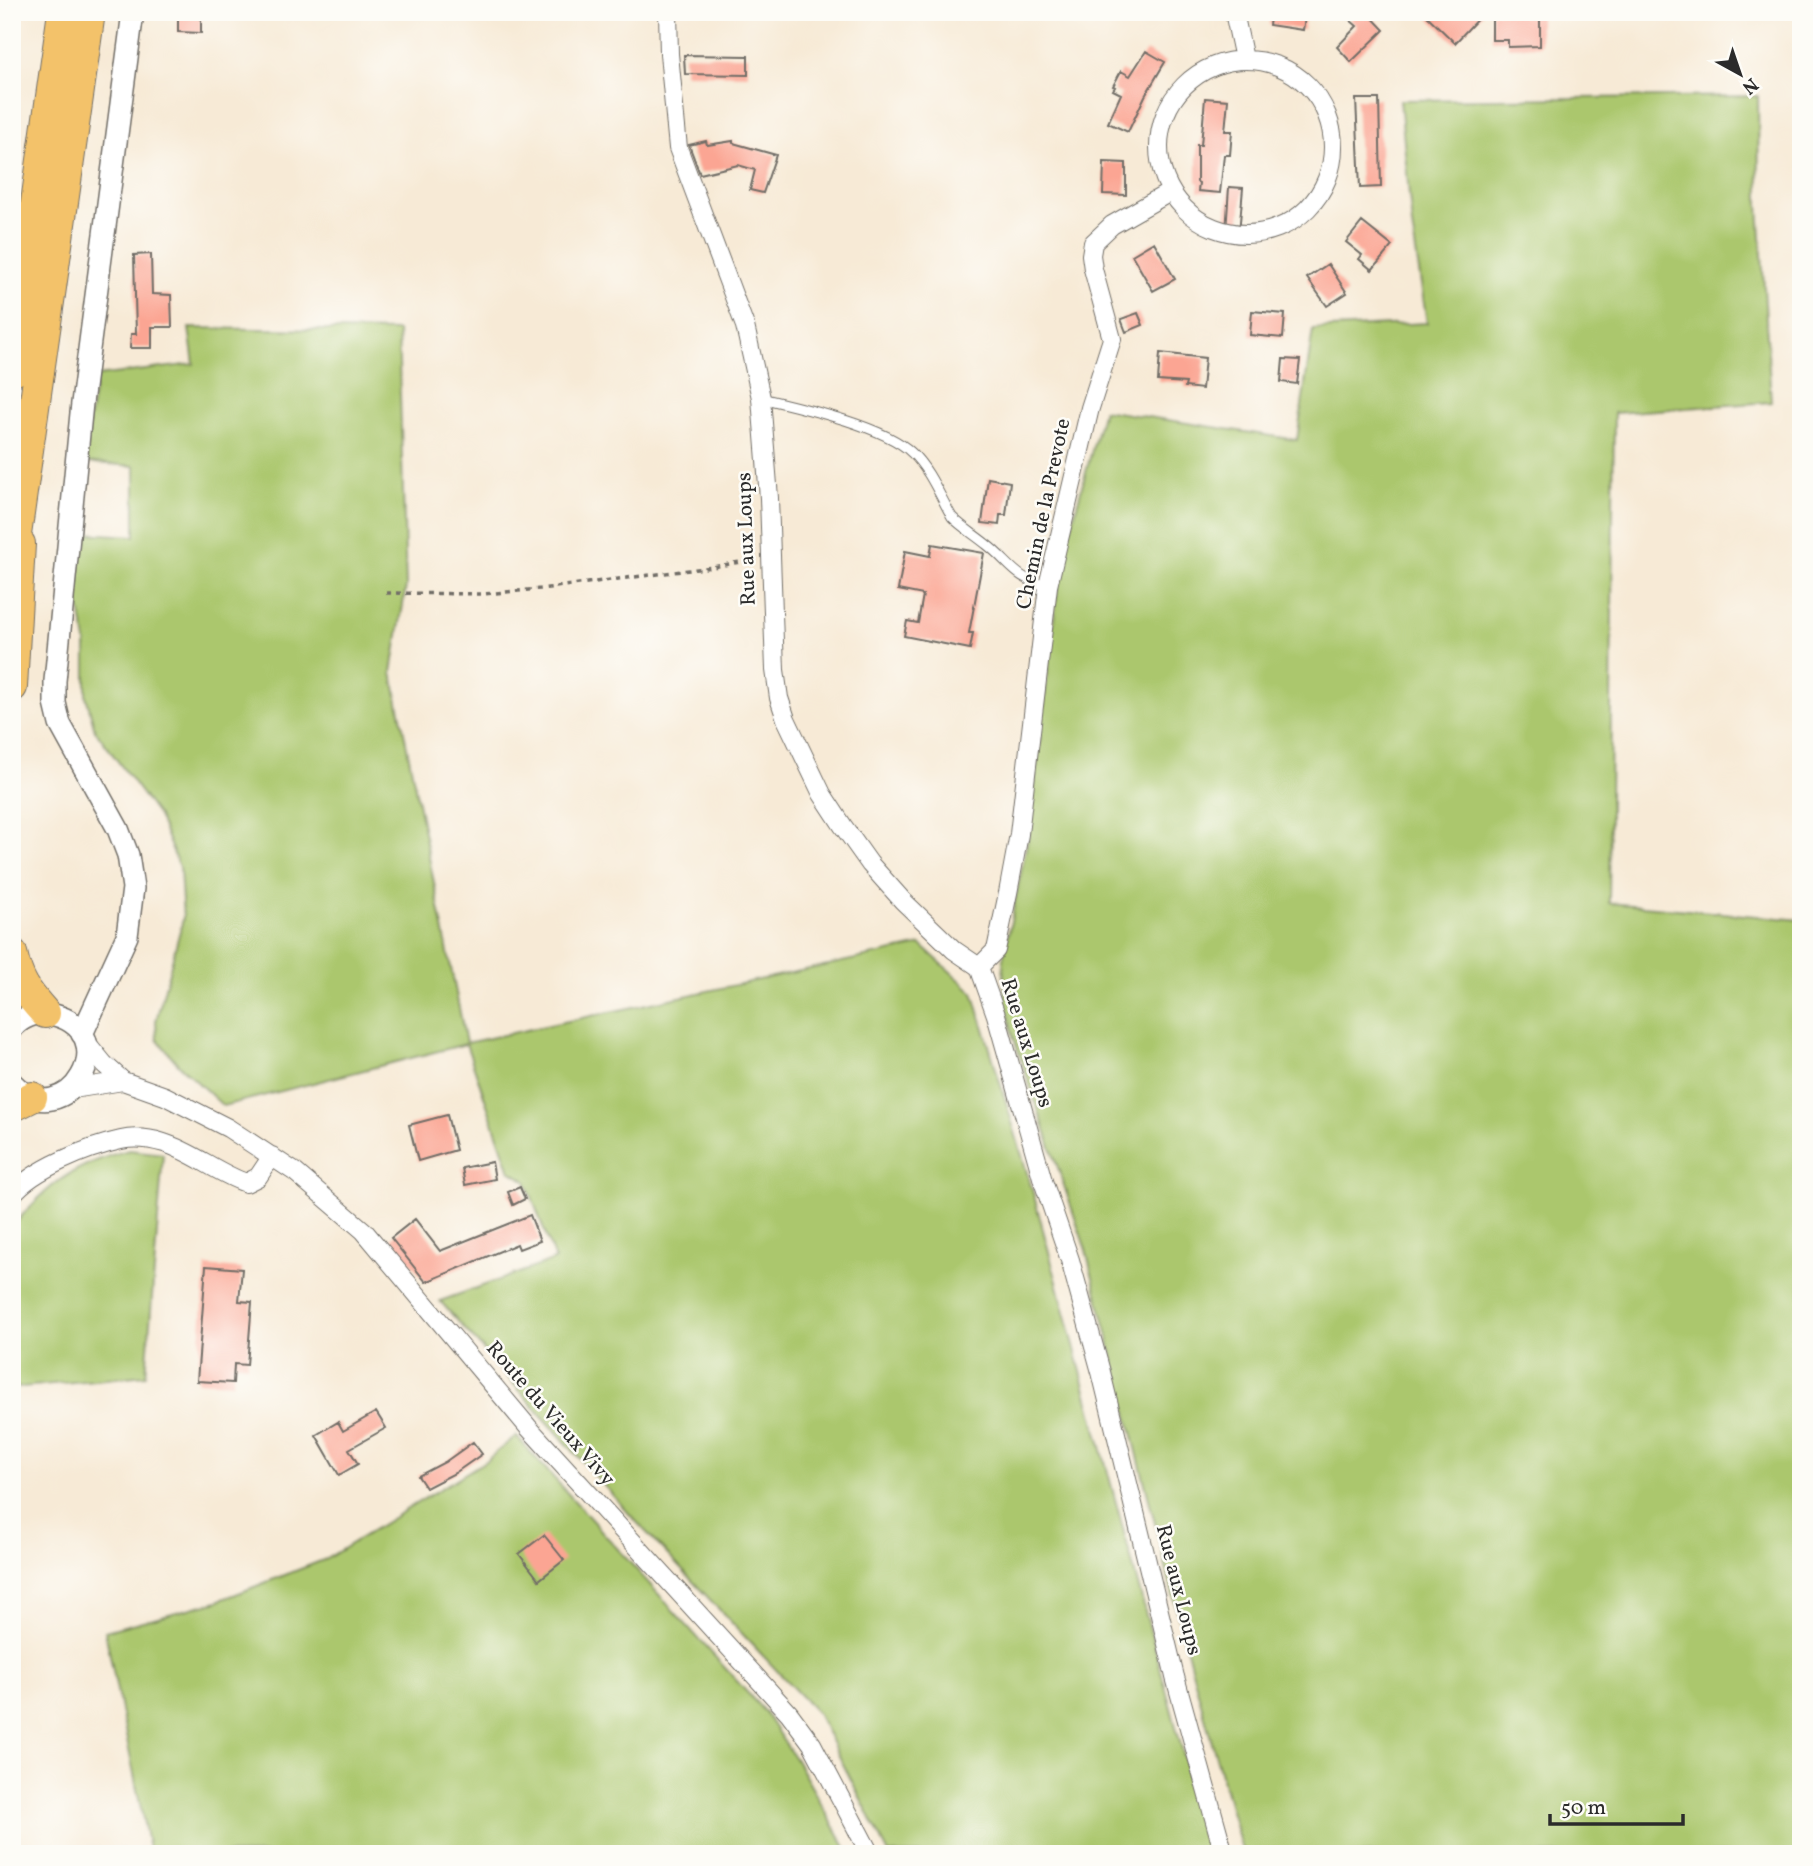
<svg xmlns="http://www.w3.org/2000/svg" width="1813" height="1866" font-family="Vollkorn,serif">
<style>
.grass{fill:#abc76d;stroke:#6b794c;stroke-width:2}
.building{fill:#fba593}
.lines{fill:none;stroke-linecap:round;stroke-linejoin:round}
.service-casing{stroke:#726e67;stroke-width:11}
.minor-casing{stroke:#726e67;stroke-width:20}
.tertiary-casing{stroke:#726e67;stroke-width:24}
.trunk-casing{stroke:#726e67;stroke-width:32}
.path{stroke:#726e67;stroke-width:3.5;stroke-dasharray:5 5;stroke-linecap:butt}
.service{stroke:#fff;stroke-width:9}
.minor{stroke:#fff;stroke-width:18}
.tertiary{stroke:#fff;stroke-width:21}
.trunk{stroke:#f3c26a;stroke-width:30}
.labels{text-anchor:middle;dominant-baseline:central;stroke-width:5;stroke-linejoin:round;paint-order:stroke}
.street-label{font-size:21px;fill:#2b2b2b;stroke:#fdfcf7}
</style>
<rect width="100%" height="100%" fill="#fdfcf7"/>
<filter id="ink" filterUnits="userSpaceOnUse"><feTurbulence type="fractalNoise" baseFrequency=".0143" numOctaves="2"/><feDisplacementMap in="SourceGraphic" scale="14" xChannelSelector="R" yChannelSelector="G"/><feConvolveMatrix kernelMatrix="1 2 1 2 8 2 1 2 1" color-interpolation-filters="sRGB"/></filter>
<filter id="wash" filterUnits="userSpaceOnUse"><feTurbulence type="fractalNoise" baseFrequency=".00686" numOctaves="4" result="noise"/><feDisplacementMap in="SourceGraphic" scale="28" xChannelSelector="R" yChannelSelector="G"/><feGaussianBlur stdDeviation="1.57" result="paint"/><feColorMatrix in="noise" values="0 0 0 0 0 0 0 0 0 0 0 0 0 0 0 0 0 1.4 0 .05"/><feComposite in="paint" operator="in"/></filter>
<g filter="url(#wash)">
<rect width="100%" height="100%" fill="#f7ead6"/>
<!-- grass -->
<path class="grass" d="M1758 96 1759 205 1771 402 1614 413 1609 903 1801 920V1854H1243L1193 1674 1086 1250 1013 1036 1005 1001 1003 960 1029 833 1060 567 1103 410 1297 440 1313 329 1427 323 1412 226 1400 100Z
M189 328 398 331 406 586 392 672 466 1043 921 945 973 992 1034 1196 1210 1854H889L817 1713 632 1517 440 1301 555 1260 526 1181 510 1171 466 1044 223 1106 178 1064 157 1039 156 1021 183 919 180 869 158 816 95 730 86 696V641L77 593 82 533 135 536V466L81 462 97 376 194 364Z
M129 1150 163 1154 146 1375 12 1388V1227C49 1183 74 1165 129 1150Z
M516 1436 763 1710 796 1760 850 1854H150L105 1631 218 1601 326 1559 487 1460Z"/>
<g id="blocks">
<!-- building -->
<path class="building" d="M1271 12H1306L1303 30 1269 25Z
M1358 12H1367L1384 30 1351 62 1337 47 1357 26 1350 20Z
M1423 12H1484L1455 43Z
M1492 12 1540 15V46L1508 47V40H1492Z
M178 17H201V33L178 32Z
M1146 51 1165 62 1145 96 1128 132 1108 123 1121 94 1113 90 1115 87 1113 86 1121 71 1130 76Z
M684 55 748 56V75L685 74Z
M1205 98 1228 100 1225 131H1232L1230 155H1224L1220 193 1198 191 1199 183 1197 182V145H1201Z
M1356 99H1379L1381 187 1360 188Z
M706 141 707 145 733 141V143L776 155 763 193 750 190 755 170 738 165 700 174 689 145Z
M1104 162 1126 163V195L1103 194Z
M1229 187 1243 188 1239 233 1226 232Z
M1362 222 1392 246 1372 270 1359 259 1362 255 1346 242Z
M1154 242 1175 279 1153 291 1132 255Z
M151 254 152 294 171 295 172 327H152V348H130L131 334H136L134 255Z
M1328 264 1347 293 1327 306 1307 278Z
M1252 311 1285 314 1283 338 1250 335Z
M1138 313 1143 325 1126 332 1121 319Z
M1160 353 1205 358 1202 389 1185 387 1186 383 1158 381Z
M1283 359 1300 360 1297 384 1281 382Z
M988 478 1010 482 1006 515H1000L999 525 982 523Z
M932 544 984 553 969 633H973L970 649 904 636 907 621 918 623 923 595 898 590 905 551 930 556Z
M447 1115 456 1150 418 1161 409 1125Z
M492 1162 495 1179 465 1185 462 1168Z
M520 1187 525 1199 513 1205 508 1192Z
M530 1215 540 1241 519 1249 517 1244 426 1282 391 1238 415 1219 440 1251Z
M206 1266 242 1269 239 1301 252 1302 247 1365 234 1364 233 1383 197 1381Z
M376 1412 386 1428 349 1449 358 1464 339 1475 316 1435 338 1422 343 1431Z
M473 1442 482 1454 455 1473 426 1488 418 1476 445 1462Z
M544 1535 564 1560 539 1580 519 1554Z"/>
</g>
</g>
<g filter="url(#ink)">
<use href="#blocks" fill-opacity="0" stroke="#726e67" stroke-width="2"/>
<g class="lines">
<!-- service casing -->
<g class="service-casing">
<path id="service" d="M761 398C799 407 885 426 912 453 929 469 940 496 952 517 962 527 975 535 986 544 1011 563 1014 579 1048 586"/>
</g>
<!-- minor casing -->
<g class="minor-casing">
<path id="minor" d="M668 12 669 54 678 148 745 326 761 398 769 498 775 670 779 698 786 719 822 794 843 826 870 864 903 901 954 950 979 967 996 1015 1043 1181 1070 1260 1101 1372 1175 1677 1224 1854
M1234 12 1244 59
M1159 147a87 87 0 1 1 174 0a87 87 0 1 1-174 0Z
M979 967 996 950 1008 893 1019 834 1048 586 1090 408 1112 339 1093 269 1091 255 1093 243 1112 225 1170 192
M86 1042 104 1064 123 1081 165 1096 228 1128 295 1172 364 1231 528 1427 789 1713 812 1744 870 1854
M73 1089 123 1081
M12 1195C32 1169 89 1147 121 1140 134 1137 151 1139 164 1143 193 1152 217 1173 246 1183L258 1177 272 1156"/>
</g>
<!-- tertiary casing -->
<g class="tertiary-casing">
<path id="tertiary" d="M12 1029C20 1018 37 1011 50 1014 130 1030 66 1141 12 1083
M82 1034 127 936 133 888 128 855 118 829 60 724 55 703V681L82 403 133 12"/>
</g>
<!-- trunk casing -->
<g class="trunk-casing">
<path id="trunk" d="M12 372 63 12
M12 563 90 12
M12 687 20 544
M12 953C18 981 26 992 45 1013
M12 1107 32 1097"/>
</g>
<!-- path -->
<path class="path" d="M386 593 484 594 540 589 713 567 756 559"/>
<!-- service -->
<use href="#service" class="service"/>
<!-- minor -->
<use href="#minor" class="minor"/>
<!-- tertiary -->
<use href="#tertiary" class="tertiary"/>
<!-- trunk -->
<use href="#trunk" class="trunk"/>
</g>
</g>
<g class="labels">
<!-- street labels -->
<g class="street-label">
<text transform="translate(1044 514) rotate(-78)">Chemin de la Prevote</text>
<text transform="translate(747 539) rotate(-92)">Rue aux Loups</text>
<text transform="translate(1026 1043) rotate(73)">Rue aux Loups</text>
<text transform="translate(550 1414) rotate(49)">Route du Vieux Vivy</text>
<text transform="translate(1178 1590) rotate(76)">Rue aux Loups</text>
</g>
</g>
<!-- margin -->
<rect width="1813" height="1866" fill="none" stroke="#fdfcf7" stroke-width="42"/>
<!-- north arrow -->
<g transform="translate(1740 74) rotate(140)" stroke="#fdfcf7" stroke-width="5" paint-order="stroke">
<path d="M0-5L12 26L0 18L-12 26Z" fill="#2b2b2b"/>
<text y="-10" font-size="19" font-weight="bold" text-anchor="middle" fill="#2b2b2b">N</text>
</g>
<!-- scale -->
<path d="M1550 1814v10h133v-10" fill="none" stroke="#2b2b2b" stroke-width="3.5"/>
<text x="1561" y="1814" font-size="21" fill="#2b2b2b" stroke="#fdfcf7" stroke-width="5" paint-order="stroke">50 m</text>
</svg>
